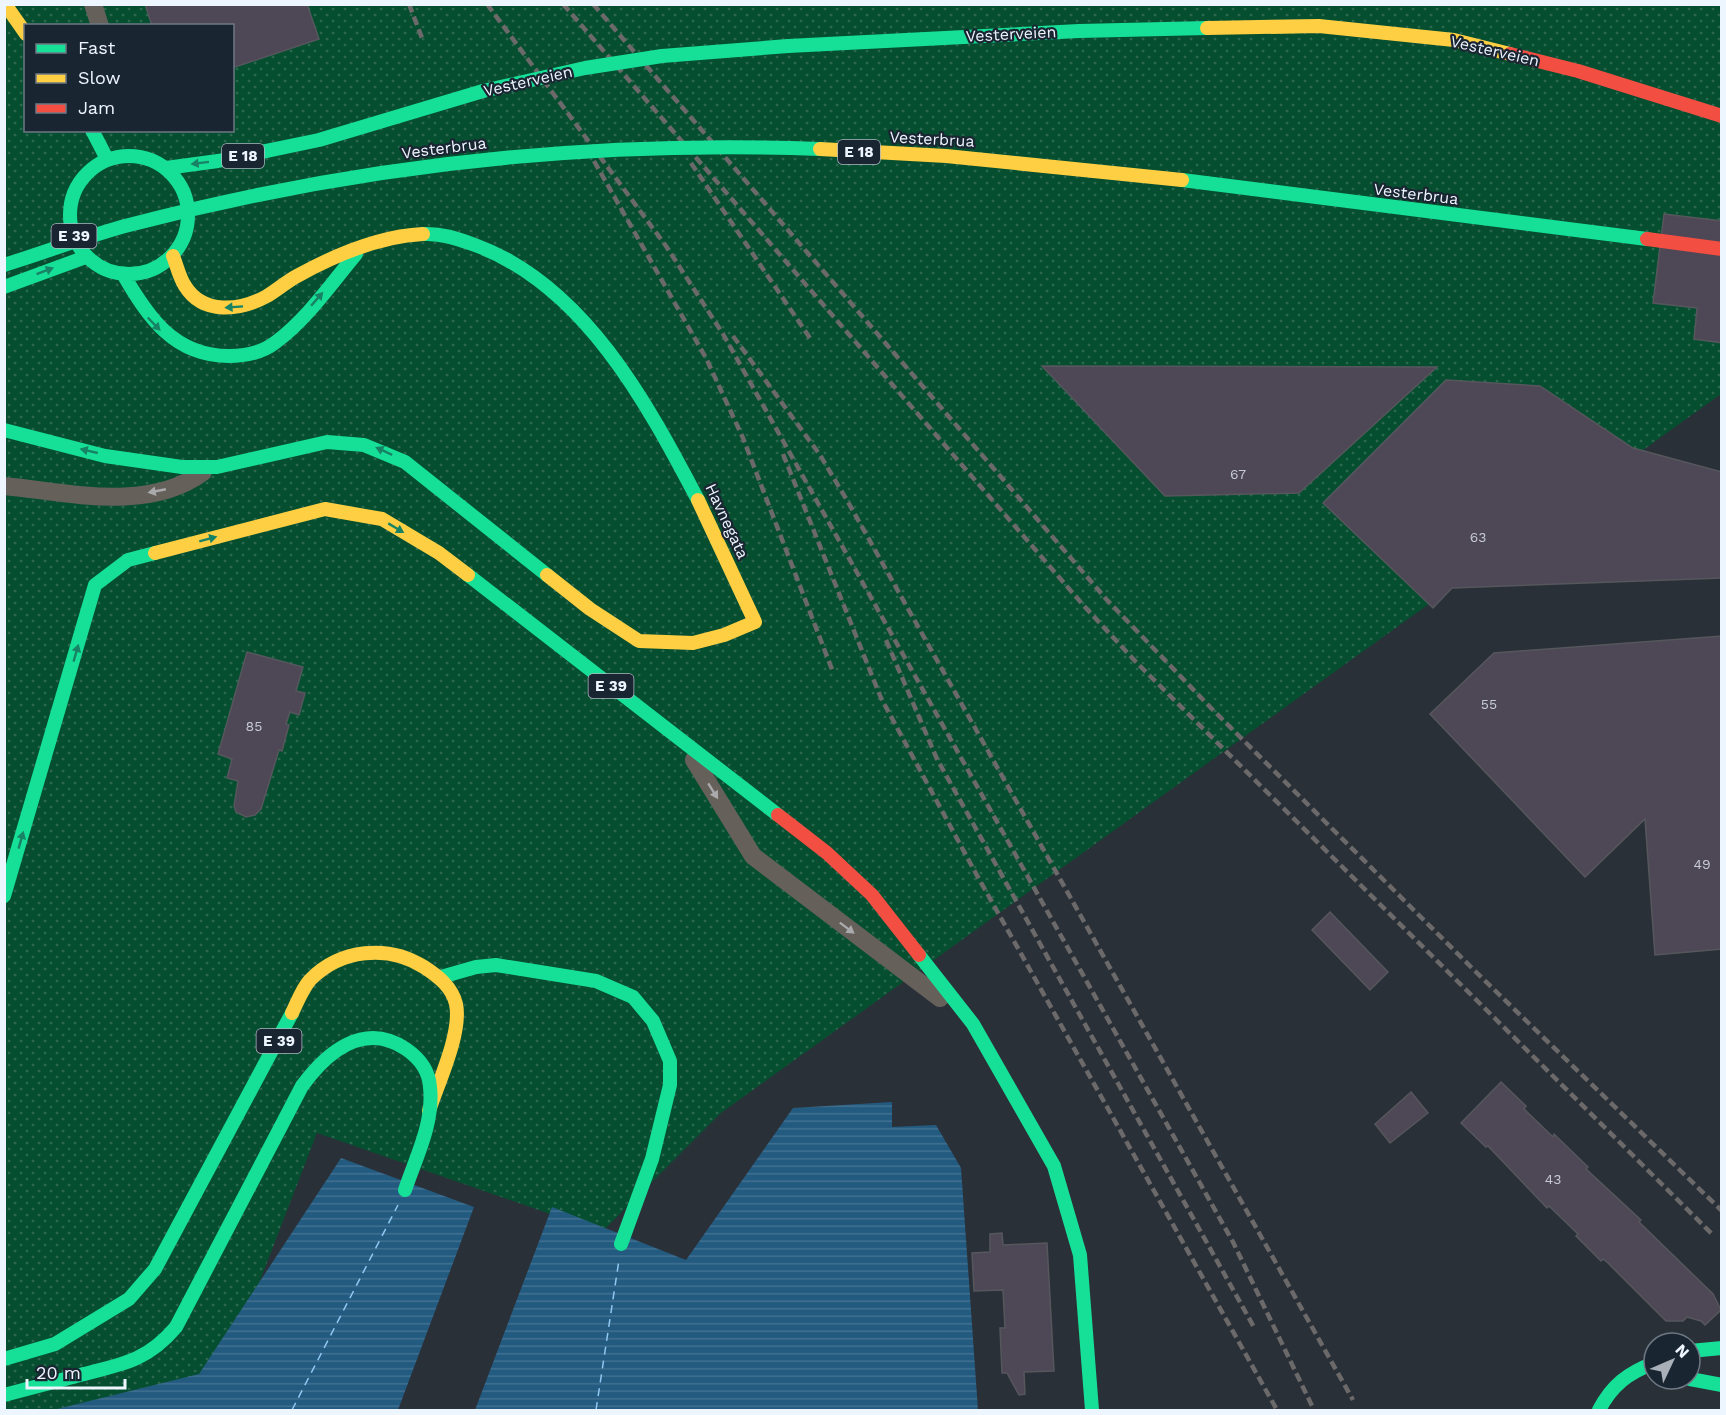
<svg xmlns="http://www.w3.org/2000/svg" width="1726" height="1415" font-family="'Work Sans',sans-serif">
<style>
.park{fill:url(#park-dots);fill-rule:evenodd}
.water{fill:url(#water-rules)}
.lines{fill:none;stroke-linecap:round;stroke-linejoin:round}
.ferry{stroke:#8fc8f3;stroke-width:1.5;stroke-dasharray:8 6;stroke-linecap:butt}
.building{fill:#4e4756;stroke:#56575d;stroke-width:1.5}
.lane{stroke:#66605b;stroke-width:18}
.fast{stroke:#16e098;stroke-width:14}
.slow{stroke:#ffcf43;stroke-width:14}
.jam{stroke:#f24e42;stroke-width:14}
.rail{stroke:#6b6969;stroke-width:4.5;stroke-dasharray:9 4.5;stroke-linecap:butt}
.fast-bridge{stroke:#16e098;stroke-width:14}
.slow-bridge{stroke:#ffcf43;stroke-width:14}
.jam-bridge{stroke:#f24e42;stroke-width:14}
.oneway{fill:#188265}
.oneway2{fill:#aaaaac}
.labels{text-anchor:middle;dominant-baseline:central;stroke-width:4.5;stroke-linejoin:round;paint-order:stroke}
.number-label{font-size:14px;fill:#c5cad4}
.shield{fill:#1a2532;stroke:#aeb7c1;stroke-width:1.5}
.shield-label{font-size:15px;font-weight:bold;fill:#edf5fe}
.street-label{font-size:16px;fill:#edf5fe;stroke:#1a2532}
</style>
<defs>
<pattern id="park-dots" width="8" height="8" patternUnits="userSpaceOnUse" patternTransform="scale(1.5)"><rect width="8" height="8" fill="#064e30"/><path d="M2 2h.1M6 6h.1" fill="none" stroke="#2b684f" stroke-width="1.8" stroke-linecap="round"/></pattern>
<pattern id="water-rules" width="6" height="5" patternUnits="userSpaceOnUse" patternTransform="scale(1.5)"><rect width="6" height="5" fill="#235a7f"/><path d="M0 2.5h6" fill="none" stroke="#437292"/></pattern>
</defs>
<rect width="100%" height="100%" fill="#2a3037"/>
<!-- park -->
<path class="park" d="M5 5H1721V394L721 1113 602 1232 317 1133 217 1392 138 1410H5ZM26 26H232V130H26Z"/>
<!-- water -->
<path class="water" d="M892 1102V1127L936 1125 961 1168 978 1410H475L552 1207 686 1260 793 1108Z
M341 1158 474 1207 398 1410H53L199 1374Z"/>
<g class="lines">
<!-- ferry -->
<path class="ferry" d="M292 1410 398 1205
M596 1410 619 1260"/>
</g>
<!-- building -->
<path class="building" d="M145 4H307L319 39 232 68V26H152Z
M1664 214 1722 221V343L1694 339 1697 308 1653 303Z
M1042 366 1437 367 1299 493 1165 496Z
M1446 380 1540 386 1633 448 1722 472V578L1452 588 1433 608 1323 503Z
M1722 636V949L1655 955 1645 819 1585 877 1430 714 1494 653Z
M247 652 303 667 296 691 305 693 299 715 290 712 286 724 289 725 282 751 279 750 261 809 255 815 246 817 236 812 234 806 238 781 227 778 232 759 218 754Z
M1330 912 1388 972 1370 990 1312 930Z
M1501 1082 1526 1106 1524 1109 1553 1137 1554 1134 1588 1167 1586 1169 1641 1220 1639 1222 1713 1294 1721 1310 1705 1325 1701 1321 1687 1317 1683 1321H1666L1608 1263 1603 1259 1601 1261 1576 1236 1578 1234 1549 1206 1547 1208 1488 1146 1486 1147 1461 1123Z
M1411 1092 1428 1113 1390 1143 1375 1124Z
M1002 1233 1003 1245 1047 1243 1054 1371 1024 1372 1025 1394 1019 1395 1007 1373H1002L1000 1328H1005L1003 1290 974 1291 972 1253 990 1252V1234Z"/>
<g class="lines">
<!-- lane -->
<path class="lane" d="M93 4 100 26
M4 486C67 492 148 513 203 472
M694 760 753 856 940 998"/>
<!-- fast -->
<path class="fast" d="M788 46 1079 31 1207 28
M92 130 107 159
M70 215a59 59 0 1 1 118 0a59 59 0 1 1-118 0Z
M166 168 218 161 319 140 483 91
M423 234C442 233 458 239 475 245 584 285 647 403 698 500
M123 274C148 317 174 356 229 356 246 356 262 353 276 342 307 319 331 284 356 254
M4 287 86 257
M4 430 105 456 182 467H217L327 442 364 445 405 462 547 575
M468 575 778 815
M4 896 95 585 128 560 155 553
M919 955 973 1024 1054 1166 1080 1255 1092 1410
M441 977 476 967 496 965 596 981 633 997 653 1021 670 1061V1085L652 1159 621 1244
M1690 1351 1722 1348
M4 1359 55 1344 129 1299 155 1269 292 1013
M1690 1379 1722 1385
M4 1395 84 1374
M1599 1410C1612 1385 1628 1373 1654 1363"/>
<!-- slow -->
<path class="slow" d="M5 4 26 34
M1207 28 1319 26 1454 40 1510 54
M173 256C177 266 179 277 185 286 203 315 240 311 267 296 277 290 286 282 297 276 335 255 379 236 423 234
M155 553 325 509 382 519 439 553 468 575
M547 575 590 609 639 641 693 643 724 635 755 622 698 500
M292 1013C297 1003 302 989 310 980 340 949 388 944 424 967 438 976 452 987 456 1004 462 1033 438 1083 429 1111"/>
<!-- jam -->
<path class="jam" d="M1510 54 1578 71 1722 116
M778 815 827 853 872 895 919 955"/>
<!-- rail -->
<path class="rail" d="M409 4 422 38
M487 4 666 246 723 334 1233 1242 1314 1410
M563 4 1084 606 1136 662 1712 1234
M593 4 1107 600 1212 709 1476 972 1722 1211
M594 161 706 358 743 438 833 672
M691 163 812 341
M733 336 820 455 848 502 1353 1400
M783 454 881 698 974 870 1277 1410
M886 640 937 759 1255 1329"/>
<!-- fast-bridge -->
<path class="fast-bridge" d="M483 91 585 68 662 56 788 46
M1182 180 1647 239
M4 265C46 252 87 236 129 225 354 166 588 140 820 149
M84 1374C124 1364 148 1360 176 1327L302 1086C327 1052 364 1021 406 1049 419 1058 429 1071 430 1087 434 1123 416 1157 405 1190"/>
<!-- slow-bridge -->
<path class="slow-bridge" d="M820 149 946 156 1182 180"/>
<!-- jam-bridge -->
<path class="jam-bridge" d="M1647 239 1722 249"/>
</g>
<!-- one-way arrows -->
<defs><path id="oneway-solid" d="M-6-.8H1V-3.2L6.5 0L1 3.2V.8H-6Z" transform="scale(1.5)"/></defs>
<g class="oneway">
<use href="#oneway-solid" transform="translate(200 163) rotate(173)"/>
<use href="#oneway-solid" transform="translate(45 271) rotate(-21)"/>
<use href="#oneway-solid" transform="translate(317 299) rotate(-49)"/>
<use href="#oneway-solid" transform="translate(234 307) rotate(176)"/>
<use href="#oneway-solid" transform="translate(154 324) rotate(46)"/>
<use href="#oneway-solid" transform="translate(89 451) rotate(-167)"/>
<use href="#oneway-solid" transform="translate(384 451) rotate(-155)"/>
<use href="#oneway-solid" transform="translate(396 528) rotate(31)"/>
<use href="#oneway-solid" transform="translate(208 539) rotate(-15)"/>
<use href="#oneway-solid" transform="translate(76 653) rotate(-74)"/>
<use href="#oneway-solid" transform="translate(21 840) rotate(-74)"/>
</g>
<g class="oneway2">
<use href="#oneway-solid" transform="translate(157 491) rotate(169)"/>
<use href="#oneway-solid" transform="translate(713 791) rotate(58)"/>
<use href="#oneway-solid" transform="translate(847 928) rotate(37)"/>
</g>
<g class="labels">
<!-- number labels -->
<g class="number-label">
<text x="1238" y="474">67</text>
<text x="1478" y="537">63</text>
<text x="1489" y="704">55</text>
<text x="254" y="726">85</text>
<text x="1702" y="864">49</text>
<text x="1553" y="1179">43</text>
</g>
<!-- shield labels -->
<g class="shield">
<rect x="838" y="140" width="42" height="24" rx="4.5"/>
<rect x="222" y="144" width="42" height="24" rx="4.5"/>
<rect x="51.5" y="224" width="45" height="24" rx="4.5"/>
<rect x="588.5" y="674" width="45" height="24" rx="4.5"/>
<rect x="256.5" y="1029" width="45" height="24" rx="4.5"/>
</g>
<g class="shield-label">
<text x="859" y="152">E 18</text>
<text x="243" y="156">E 18</text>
<text x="74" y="236">E 39</text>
<text x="611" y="686">E 39</text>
<text x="279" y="1041">E 39</text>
</g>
<!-- street labels -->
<g class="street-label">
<text transform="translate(1011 34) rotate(-3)">Vesterveien</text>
<text transform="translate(1495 51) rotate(13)">Vesterveien</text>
<text transform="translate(528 81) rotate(-13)">Vesterveien</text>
<text transform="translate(932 139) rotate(3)">Vesterbrua</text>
<text transform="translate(444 148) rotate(-7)">Vesterbrua</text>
<text transform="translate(1416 194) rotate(7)">Vesterbrua</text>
<text transform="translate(727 521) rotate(65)">Havnegata</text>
</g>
</g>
<!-- border -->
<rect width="1726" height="1415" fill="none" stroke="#edf5fe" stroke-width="12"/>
<!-- legend -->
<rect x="24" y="24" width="210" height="108" fill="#1a2532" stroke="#6e7884" stroke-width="1.5"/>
<rect x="36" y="44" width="30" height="9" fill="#16e098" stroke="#6e7884" stroke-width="1.5"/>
<text x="78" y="54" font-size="18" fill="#edf5fe">Fast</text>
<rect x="36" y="74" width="30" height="9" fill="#ffcf43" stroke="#6e7884" stroke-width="1.5"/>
<text x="78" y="84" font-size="18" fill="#edf5fe">Slow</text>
<rect x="36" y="104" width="30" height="9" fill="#f24e42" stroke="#6e7884" stroke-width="1.5"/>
<text x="78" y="114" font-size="18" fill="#edf5fe">Jam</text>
<!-- north arrow -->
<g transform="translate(1672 1361) rotate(46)"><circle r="28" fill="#1a2532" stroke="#6e7884" stroke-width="1.5"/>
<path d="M0-4.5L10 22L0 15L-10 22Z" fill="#a9b0b8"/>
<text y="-9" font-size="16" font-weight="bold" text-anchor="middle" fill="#edf5fe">N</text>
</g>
<!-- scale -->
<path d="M27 1379v9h98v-9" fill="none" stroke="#edf5fe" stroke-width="3"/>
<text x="36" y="1379" font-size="18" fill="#edf5fe" stroke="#1a2532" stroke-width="4.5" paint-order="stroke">20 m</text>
</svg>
